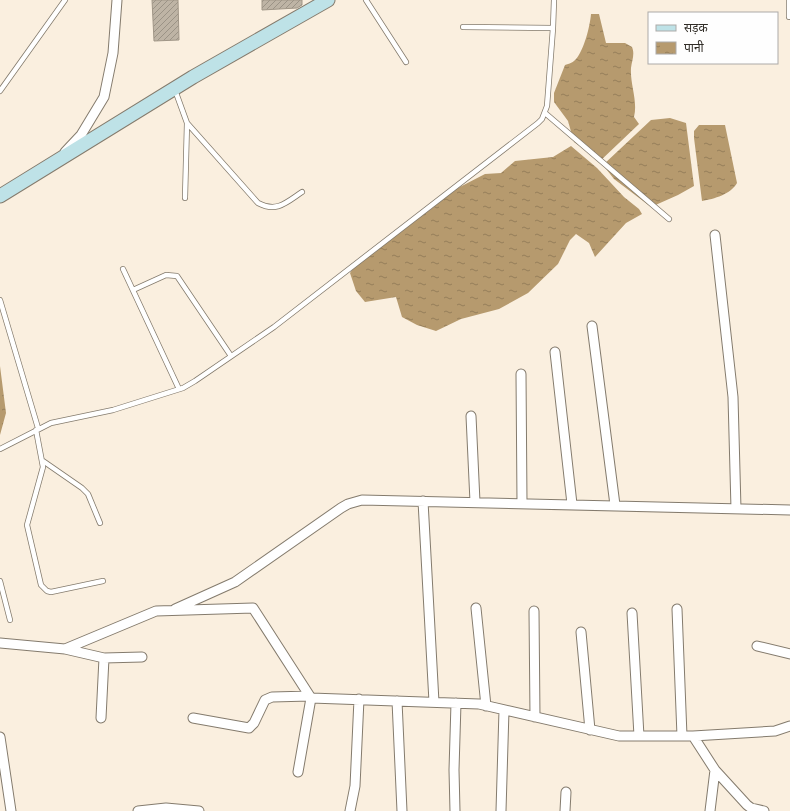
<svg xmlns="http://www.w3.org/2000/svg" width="790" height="811" font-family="'Noto Sans','Noto Sans Devanagari',sans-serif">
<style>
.water{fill:url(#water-ripples)}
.building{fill:url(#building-hatch);stroke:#a09687}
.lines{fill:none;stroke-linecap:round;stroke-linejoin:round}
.lane-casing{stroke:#847b6d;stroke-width:6}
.street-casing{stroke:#847b6d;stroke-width:11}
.secondary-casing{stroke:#847b6d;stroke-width:15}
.lane{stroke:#fff;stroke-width:4.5}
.street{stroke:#fff;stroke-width:9}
.secondary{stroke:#bee2e7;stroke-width:13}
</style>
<defs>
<pattern id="water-ripples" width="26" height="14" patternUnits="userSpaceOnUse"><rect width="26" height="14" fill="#b69a6e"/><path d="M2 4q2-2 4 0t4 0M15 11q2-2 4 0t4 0" fill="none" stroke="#957e5a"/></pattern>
<pattern id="building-hatch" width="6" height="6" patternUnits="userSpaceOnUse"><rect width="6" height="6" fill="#beb4a5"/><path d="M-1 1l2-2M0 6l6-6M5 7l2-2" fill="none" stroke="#9b9386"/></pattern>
</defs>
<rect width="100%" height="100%" fill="#faefdf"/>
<!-- water -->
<path class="water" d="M591 14H599L606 43H625L632 47C635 54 632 60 631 68 630 85 638 101 634 117L639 124 599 162 590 153 574 142 568 121 554 102V93L565 65C569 64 574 62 576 59 584 50 590 26 591 14Z
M670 118 686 123 694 186 678 195 651 207 614 179 603 165 651 120Z
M699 125H725L737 183C731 194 714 199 702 201L694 138V131Z
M571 146 597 168 624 197 639 209 642 214 626 223 595 257 589 243 576 234 570 240 558 264 528 293 499 309 461 319 436 331 417 325 402 317 396 297 365 302 356 291 350 273 358 261 431 209 454 190 485 174 501 173 515 161 553 157Z
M0 366 6 413 0 435Z"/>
<!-- building -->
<path class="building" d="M152 0H178L179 40 154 41Z
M262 0H302V5L297 8 262 10Z"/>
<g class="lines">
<!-- lane casing -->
<g class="lane-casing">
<path id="lane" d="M366 0 406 62
M789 17V0
M463 27 553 28
M175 90 187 123 185 198
M0 91 65 0
M545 113 669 219
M187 123 258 203C277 213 287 202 302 192
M123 269 179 389
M133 290 166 275 177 276 231 356
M0 300 38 428
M36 430 43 467 27 525 41 585 47 591 51 592 103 581
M0 449 51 423 113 410 183 388 195 381 274 327 538 123 542 119 547 106 553 28 554 0
M43 461 82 488 88 494 100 523
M0 581 10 620"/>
</g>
<!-- street casing -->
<g class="street-casing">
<path id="street" d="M65 152 81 135 104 97 113 53 117 0
M715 235 733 397 736 509
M592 326 615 505
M555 352 572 504
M521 374 522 503
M471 416 475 502
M423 501 434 702
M476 608 486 706
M175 609 235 582 341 508 348 504 362 500 790 510
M677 609 682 736
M534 611 535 717
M632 613 639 736
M581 632 590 730
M0 643 65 649 156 611 253 608 311 698 479 704 619 736H693L715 770 710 811
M757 646 790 654
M65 649 104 658 142 657
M397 701 402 811
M101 718 104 658
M193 718 249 728 254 723 265 700 272 697 310 696
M693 736 775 731 790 726
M0 737 11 811
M715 770 747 805 751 808 764 811
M298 772 311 698
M138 811 166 808 199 811
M350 811 355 786 359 699
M455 811 454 770 456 703
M501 811 504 710
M565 811 566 792"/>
</g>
<!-- secondary casing -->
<g class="secondary-casing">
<path id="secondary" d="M0 196 193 77 328 0"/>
</g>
<!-- lane -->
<use href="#lane" class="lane"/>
<!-- street -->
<use href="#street" class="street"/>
<!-- secondary -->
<use href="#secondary" class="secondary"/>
</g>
<!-- legend -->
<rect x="648" y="12" width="130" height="52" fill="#fefefe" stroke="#acaaa8"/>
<rect x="656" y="25" width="20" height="6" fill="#bee2e7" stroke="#acaaa8"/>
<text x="684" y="32" font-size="12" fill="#312d27">सड़क</text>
<rect x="656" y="42" width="20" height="12" fill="url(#water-ripples)" stroke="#acaaa8"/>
<text x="684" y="52" font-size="12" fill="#312d27">पानी</text>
</svg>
